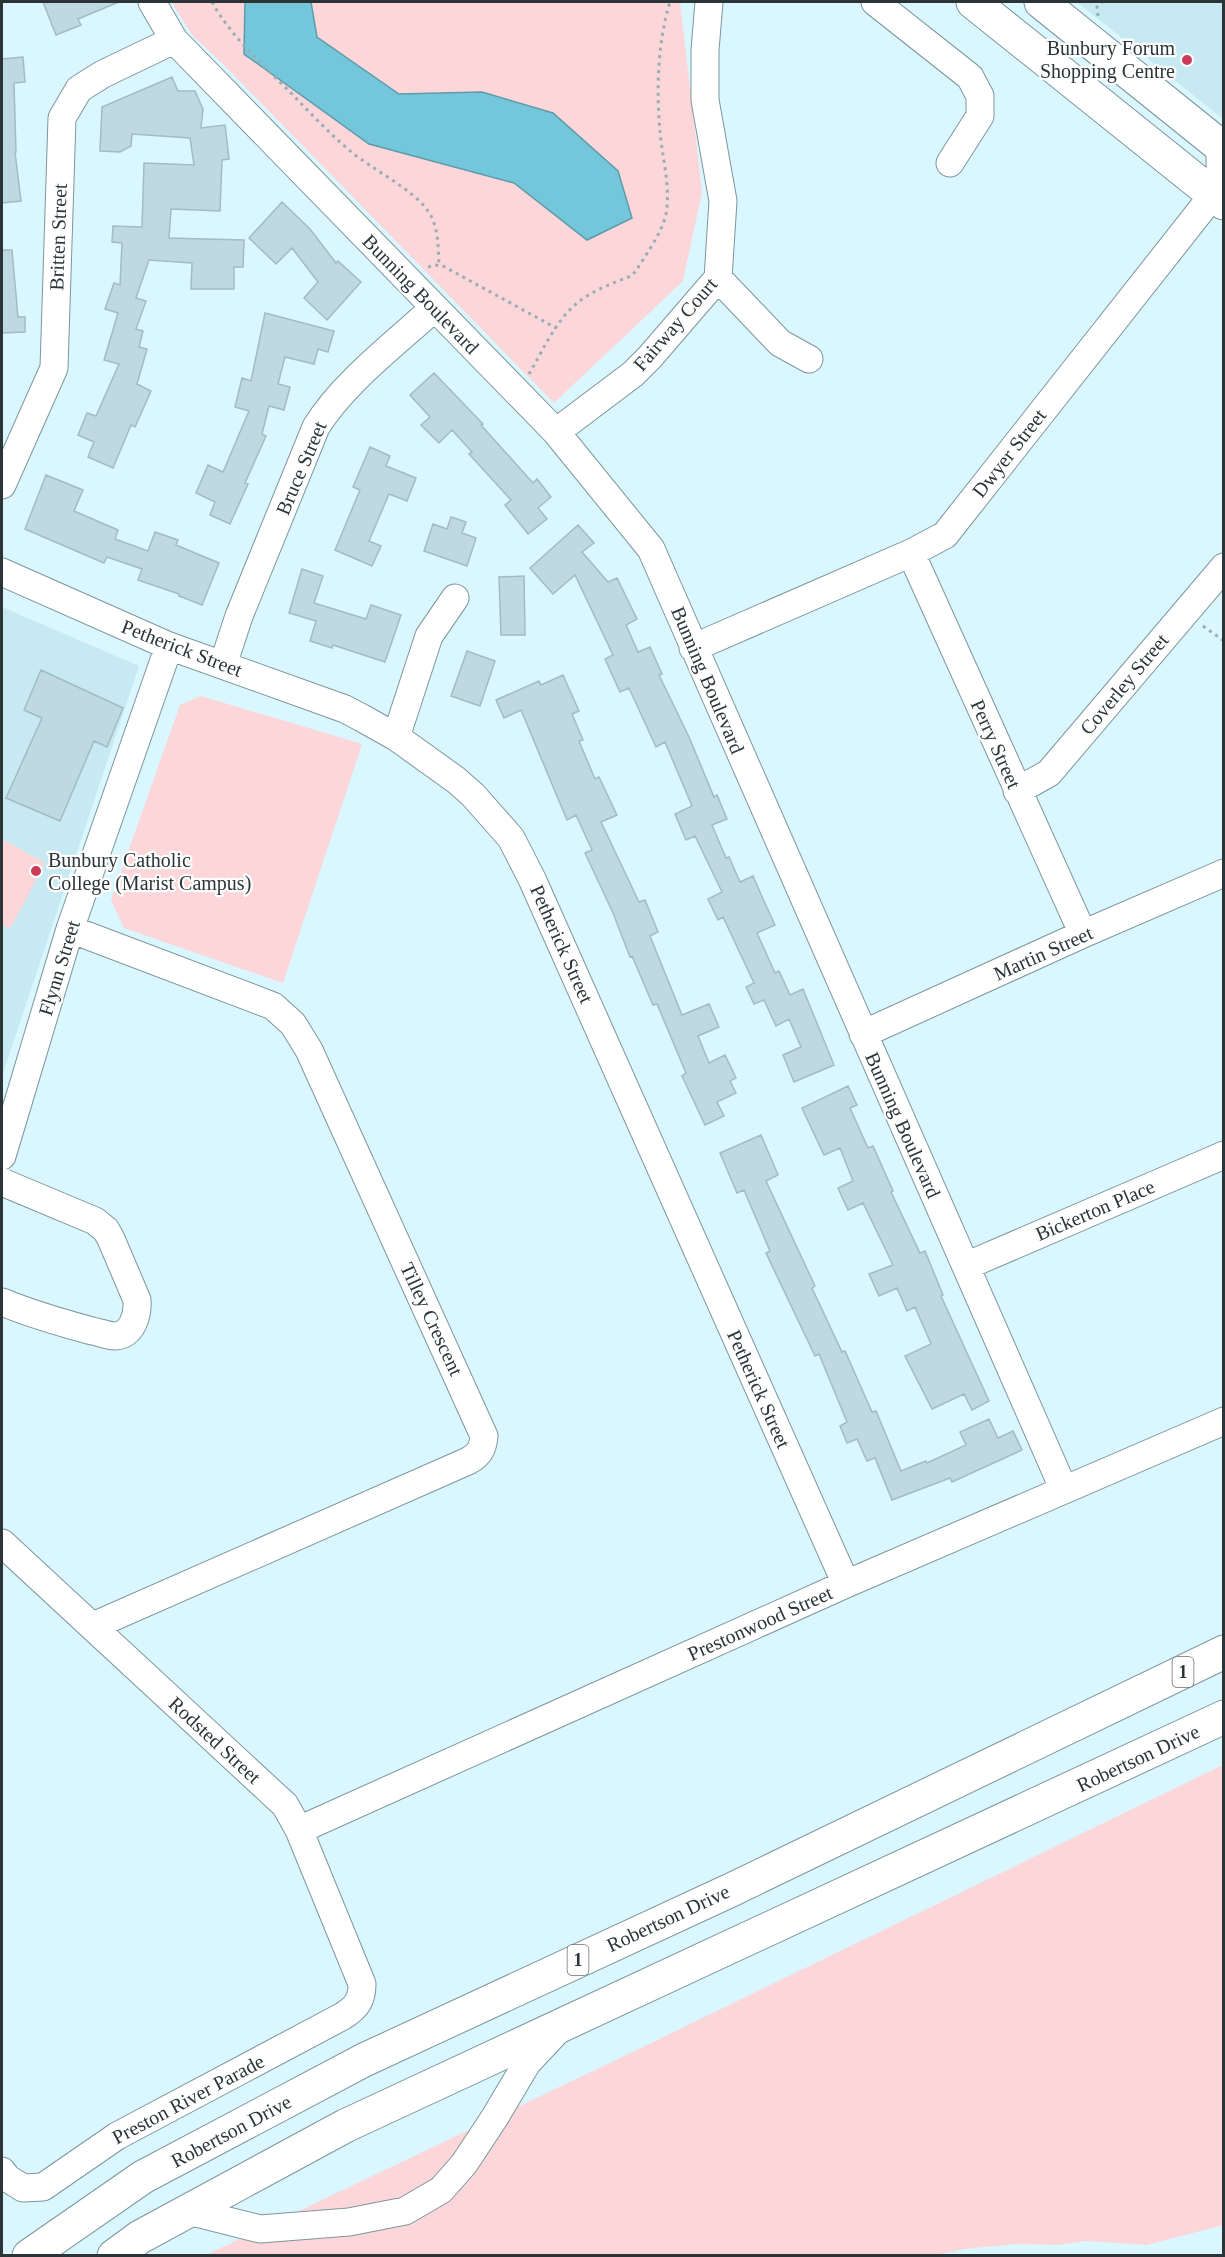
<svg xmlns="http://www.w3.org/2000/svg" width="1225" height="2257" font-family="Georgia,serif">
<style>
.built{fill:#c6e9f2}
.green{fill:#fcd6d9}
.water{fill:#74c7db;stroke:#5e9baa;stroke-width:1.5}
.building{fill:#bed9e0;stroke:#a1bcc3;stroke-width:1.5}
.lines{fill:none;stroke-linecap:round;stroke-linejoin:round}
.minor-casing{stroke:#7c969c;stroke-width:29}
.major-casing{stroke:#7c969c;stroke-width:35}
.highway-casing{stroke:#7c969c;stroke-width:35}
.path{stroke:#99aeb4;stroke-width:3;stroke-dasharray:3 4.5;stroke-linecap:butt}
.minor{stroke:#fff;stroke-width:27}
.major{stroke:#fff;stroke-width:33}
.highway{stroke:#fff;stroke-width:33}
.poi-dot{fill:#cc3c59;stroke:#fefefe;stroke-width:2}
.labels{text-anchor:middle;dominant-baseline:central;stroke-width:4.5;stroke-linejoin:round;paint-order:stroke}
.shield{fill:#fefefe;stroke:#6a7173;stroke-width:1.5}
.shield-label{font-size:18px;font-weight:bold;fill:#2b3538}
.poi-label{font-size:20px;fill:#2b3538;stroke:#fefefe;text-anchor:end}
.street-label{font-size:20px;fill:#2b3538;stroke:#fefefe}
</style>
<rect width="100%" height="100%" fill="#daf6fe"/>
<!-- built -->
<path class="built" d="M1077 2H1223V119Z
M2 607 139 666 2 1076Z"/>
<!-- green -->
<path class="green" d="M171 2H680L702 192 683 281 554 403 224 65 193 36Z
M201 696 362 744 283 983 124 928 111 900 180 705Z
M2 839 45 863 10 929 2 924Z
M1223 1765V2225L1147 2245 1086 2241 1058 2245 1017 2244 964 2249 933 2256H204L614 2061Z"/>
<!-- water -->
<path class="water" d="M245 2H311L317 37 399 94 482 92 553 113 618 171 632 218 587 240 514 183 369 144 244 54Z"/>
<!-- building -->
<path class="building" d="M43 2H119L78 19 81 25 56 35Z
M23 57 25 82 14 83 16 152H15L21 201 2 203V59Z
M172 77 178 91H195L203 109 201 128 225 125 229 159 222 160 220 211 171 209 169 238 244 240 243 267H234V289H191L192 263 149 260 136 298 146 301 136 329 143 331 139 347 147 349 137 384 151 391 135 427 131 425 113 468 88 457 94 442 78 435 87 413 96 416 119 364 104 360 118 313 105 309 114 283 120 285 122 243 112 242 113 226 142 227 144 163 194 165 190 138 132 134 131 146 120 152 100 151 102 107Z
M282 202 310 229 336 263 338 261 361 282 327 320 304 298 318 282 292 248 276 264 249 238Z
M2 250H12L18 317H25V332L2 333Z
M265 313 334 331 328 352 318 349 314 364 285 357 278 384 290 387 284 410 269 406 262 434 266 436 245 483 248 484 230 524 210 515 215 502 196 493 208 465 223 472 249 411 235 407 242 378 251 381Z
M434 373 483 424 481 425 533 483 537 479 551 497 538 508 547 519 528 534 505 505 511 500 469 454 472 452 452 430 439 443 421 425 430 417 410 395Z
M370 447 390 456 386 466 416 478 407 501 389 494 369 541 381 546 372 566 335 550 360 490 353 487Z
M46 475 83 490 74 511 118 530 115 539 148 551 155 532 178 540 176 545 219 563 202 605 179 596V594L138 580 142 569 107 557 104 563 25 529Z
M451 517 466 522 462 533 476 538 467 566 424 551 433 524 447 529Z
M578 525 594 543 582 552 608 582 617 578 637 619 626 625 638 652 650 647 662 674 659 675 689 737 714 797 717 795 727 819 712 825 726 858 729 857 740 882 753 876 763 899 775 925 757 933 775 973 779 971 790 995 803 989 834 1065 794 1082 783 1055 801 1047 789 1019 776 1026 764 1000 754 1004 746 987 754 983 723 917 718 920 708 899 722 892 695 836 686 840 675 814 692 806 665 742 656 747 629 688 620 692 605 659 613 655 575 575 553 594 530 568Z
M302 569 323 576 314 603 366 619 371 605 401 615 385 662 333 645 332 648 310 641 316 621 289 613Z
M524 576 525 635H501L499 577Z
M467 651 495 661 480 706 451 696Z
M41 670 123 708 107 747 94 741 60 821 6 798 42 718 24 710Z
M563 675 579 711 572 714 583 740 579 741 595 779 599 777 617 815 601 822 639 902 645 900 658 932 650 936 682 1015 709 1004 719 1027 698 1036 709 1063 725 1055 736 1078 730 1081 736 1093 717 1102 724 1116 705 1125 682 1076 686 1073 657 1004 653 1005 632 956 630 957 613 913 585 853 592 850 576 815 567 820 521 710 504 718 496 700 539 681 541 685Z
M848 1086 857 1105 850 1108 868 1148 873 1146 893 1191 891 1192 920 1253 925 1251 943 1295 941 1296 989 1401 972 1410 964 1394 932 1409 905 1356 931 1344 915 1307 907 1311 897 1288 879 1296 869 1274 893 1265 863 1203 848 1210 838 1188 853 1181 840 1148 824 1155 802 1108Z
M761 1135 778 1175 766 1181 815 1286 812 1288 842 1352 845 1351 872 1412 876 1411 901 1471 926 1461 927 1463 966 1445 960 1432 989 1419 998 1438 1013 1431 1022 1450 952 1482 950 1478 892 1500 875 1458 867 1461 857 1439 847 1443 840 1426 847 1422 819 1354 815 1356 766 1253 770 1251 744 1190 737 1193 720 1153Z"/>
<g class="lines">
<!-- minor casing -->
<g class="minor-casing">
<path id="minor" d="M152 2 174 40 556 432 651 549 1064 1490
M875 2 970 77 980 96V116L950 163
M718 278 780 343 809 359
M556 432 633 374 650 357 718 278 723 201 705 100V50L709 2
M2 485 54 368 62 118 79 89 103 74 174 40
M911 553 1083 934
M2 572 169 646 345 709 362 718 396 737 456 780 473 795 511 838 532 879 846 1584
M693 648 911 553 945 535 1213 195C1221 179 1221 164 1219 146
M223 665 239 616 316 427C343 383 395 344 434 308
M396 737 429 636 455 598
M1017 791 1049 773 1224 567
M70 929 273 1006 293 1024 309 1050 484 1436C483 1449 479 1455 468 1461L93 1626
M863 1034 1083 934 1224 873
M2 1156 70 929 169 646
M2 1182 95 1221 106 1230 111 1239 137 1300C138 1314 133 1335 115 1336 108 1336 99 1332 92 1331 62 1323 31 1314 2 1302
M966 1266 1224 1155
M2 1543 285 1805 299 1830 362 1984C362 2000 357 2007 343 2016L117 2136 43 2187 23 2188 7 2178 2 2171
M299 1830 846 1584 1224 1421
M188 2211 260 2229 349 2222 405 2211 441 2190 464 2164 495 2117 527 2063 558 2030"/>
</g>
<!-- major casing -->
<g class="major-casing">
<path id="major" d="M973 2 1224 203
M1041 2 1224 149"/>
</g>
<!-- highway casing -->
<g class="highway-casing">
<path id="highway" d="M29 2256 143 2177 364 2060 731 1890 1224 1652
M114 2256 140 2237 345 2126 1224 1717"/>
</g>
<!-- path -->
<path class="path" d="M212 2C232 38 264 66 293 95 311 114 329 133 349 150 370 168 414 190 428 211 439 227 438 247 439 265
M1098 16 1097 7 1102 2
M428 267 435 265 443 266 556 328
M529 374C543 350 555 322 576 304 591 291 613 283 631 276L636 271C646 254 662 233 666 214 671 187 662 157 660 131 656 89 658 41 670 2
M1203 626 1224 641"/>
<!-- minor -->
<use href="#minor" class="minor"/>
<!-- major -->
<use href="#major" class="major"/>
<!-- highway -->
<use href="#highway" class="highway"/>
</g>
<!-- markers -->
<g class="poi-dot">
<circle cx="1187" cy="60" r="6"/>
<circle cx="36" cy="871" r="6"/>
</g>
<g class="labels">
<!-- shield labels -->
<g class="shield">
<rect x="1172.5" y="1657" width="21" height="30" rx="4.5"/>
<rect x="567.5" y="1945" width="21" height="30" rx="4.5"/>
</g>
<g class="shield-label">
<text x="1183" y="1672">1</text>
<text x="578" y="1960">1</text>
</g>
<!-- poi labels -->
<g class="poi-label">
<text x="1175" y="48">Bunbury Forum<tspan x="1175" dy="23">Shopping Centre</tspan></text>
<text x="48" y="860" text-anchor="start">Bunbury Catholic<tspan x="48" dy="23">College (Marist Campus)</tspan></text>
</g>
<!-- street labels -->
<g class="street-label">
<text transform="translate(58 237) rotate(-88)">Britten Street</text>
<text transform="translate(421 294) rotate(46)">Bunning Boulevard</text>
<text transform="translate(675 324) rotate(-49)">Fairway Court</text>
<text transform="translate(1009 453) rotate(-52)">Dwyer Street</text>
<text transform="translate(301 468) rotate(-67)">Bruce Street</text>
<text transform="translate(182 648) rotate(21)">Petherick Street</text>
<text transform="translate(708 680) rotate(67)">Bunning Boulevard</text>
<text transform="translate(1124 684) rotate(-50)">Coverley Street</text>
<text transform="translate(996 744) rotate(66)">Perry Street</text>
<text transform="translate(562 944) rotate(66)">Petherick Street</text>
<text transform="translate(1043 953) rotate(-24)">Martin Street</text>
<text transform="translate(59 968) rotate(-73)">Flynn Street</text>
<text transform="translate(903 1125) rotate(66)">Bunning Boulevard</text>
<text transform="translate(1095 1210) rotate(-23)">Bickerton Place</text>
<text transform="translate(432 1319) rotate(65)">Tilley Crescent</text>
<text transform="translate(759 1389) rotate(66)">Petherick Street</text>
<text transform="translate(760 1623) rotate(-24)">Prestonwood Street</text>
<text transform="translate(215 1740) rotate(43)">Rodsted Street</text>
<text transform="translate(1138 1758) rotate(-25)">Robertson Drive</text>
<text transform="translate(668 1918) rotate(-25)">Robertson Drive</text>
<text transform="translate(188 2099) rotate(-28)">Preston River Parade</text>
<text transform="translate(231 2131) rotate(-28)">Robertson Drive</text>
</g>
</g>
<!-- border -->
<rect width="1225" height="2257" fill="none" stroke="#2b3538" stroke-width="6"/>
</svg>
